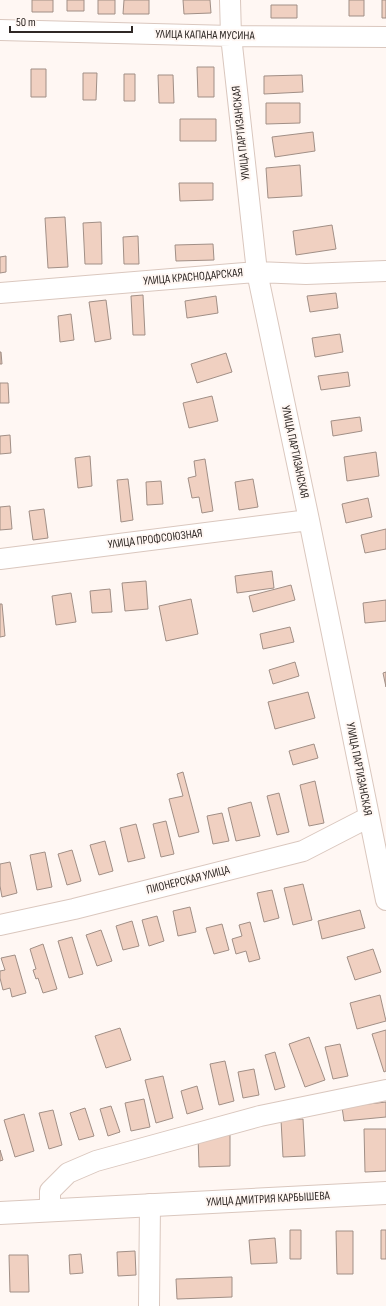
<svg xmlns="http://www.w3.org/2000/svg" width="386" height="1306" font-family="'Sofia Sans Condensed',sans-serif">
<style>
.building{fill:#f0d0c1;stroke:#a18f86}
.lines{fill:none;stroke-linecap:round;stroke-linejoin:round}
.minor-casing{stroke:#dac7be;stroke-width:22}
.tertiary-casing{stroke:#dac7be;stroke-width:24}
.minor{stroke:#fff;stroke-width:20}
.tertiary{stroke:#fff;stroke-width:22}
.labels{text-anchor:middle;dominant-baseline:central;stroke-width:4;stroke-linejoin:round;paint-order:stroke}
.street-label{font-size:12px;fill:#2f2825;stroke:#fff7f3}
</style>
<rect width="100%" height="100%" fill="#fff7f3"/>
<!-- building -->
<path class="building" d="M32 0H53V12H32Z
M67 0H84V11H67Z
M98 0H115V14H98Z
M124 0H149V14H123Z
M183 0H210L211 13 184 14Z
M349 0H364V16H349Z
M382 0H386V18H382Z
M271 5H297V18H271Z
M197 67H214V97H198Z
M31 69H46V97H31Z
M83 73H97L96 100H83Z
M124 74H135V101H124Z
M158 75H173L174 103H159Z
M302 75 303 92 264 94V76Z
M266 103H300V123L266 124Z
M180 119H216V141H180Z
M313 132 315 151 275 157 272 137Z
M300 165 302 196 268 198 266 168Z
M179 183H213V200L180 201Z
M65 217 68 267 48 268 45 218Z
M101 222 102 264H85L83 223Z
M332 225 336 249 296 255 293 231Z
M138 236 139 264H124L123 237Z
M213 244 214 260 176 261 175 245Z
M6 256V272L0 273V257Z
M336 293 338 308 310 312 307 296Z
M143 295 145 335H133L131 296Z
M216 296 218 313 187 318 185 301Z
M106 300 111 339 95 342 89 302Z
M71 314 74 340 60 342 58 316Z
M340 334 343 352 315 357 312 338Z
M0 352H1L2 364H0Z
M226 353 232 372 197 383 191 364Z
M348 372 350 386 321 390 318 376Z
M0 383H8L9 403H0Z
M212 396 218 421 189 428 183 403Z
M360 417 362 431 333 436 331 421Z
M10 435 11 453 0 454V436Z
M376 452 379 476 347 481 344 457Z
M90 456 92 486 78 488 75 458Z
M205 459 213 511 202 513 199 497 192 498 188 478 196 476 194 461Z
M128 479 133 520 121 522 117 480Z
M253 479 258 507 239 510 235 482Z
M161 481 163 504 147 505 146 482Z
M368 498 372 517 346 523 342 504Z
M10 506 12 529 0 530V507Z
M44 509 48 538 33 540 29 511Z
M386 529V549L365 553 361 535Z
M272 571 274 588 237 593 235 576Z
M146 581 148 609 125 611 122 583Z
M291 585 295 600 253 612 249 596Z
M110 589 112 612 92 613 90 591Z
M71 593 76 622 56 625 52 596Z
M191 599 198 634 166 641 159 606Z
M386 600V621L365 623 363 603Z
M0 604H2L5 636 0 637Z
M290 627 294 642 263 649 260 634Z
M295 662 299 676 273 684 269 670Z
M386 672V687L383 673Z
M308 692 315 718 275 729 268 702Z
M314 744 318 758 293 765 289 751Z
M183 772 199 832 179 837 169 799 183 796 177 774Z
M315 781 324 823 309 826 300 785Z
M279 793 289 832 277 835 267 796Z
M251 802 260 836 236 841 228 808Z
M222 813 229 841 213 844 207 816Z
M166 821 174 854 161 857 153 824Z
M136 824 145 858 128 862 120 828Z
M105 841 113 871 99 875 90 845Z
M72 850 81 881 67 885 58 854Z
M45 852 52 887 37 890 30 855Z
M10 862 17 893 2 897 0 886V864Z
M303 884 312 920 293 925 284 888Z
M272 890 279 918 264 922 257 893Z
M190 907 196 932 178 936 173 911Z
M360 910 365 928 322 939 318 921Z
M157 916 164 941 149 946 142 920Z
M132 921 139 946 123 950 116 926Z
M250 922 260 959 249 962 246 951 236 954 232 939 242 936 239 925Z
M222 924 229 950 214 954 206 928Z
M101 930 112 961 97 966 86 935Z
M72 937 83 974 69 978 58 941Z
M43 944 57 989 43 993 38 978 36 979 33 970 36 969 30 949Z
M373 949 381 972 355 980 347 957Z
M15 955 26 993 12 997 10 988 3 990 0 978V971L5 970 1 958Z
M380 995 386 1021 357 1029 350 1003Z
M120 1028 131 1060 106 1068 95 1036Z
M386 1030V1071L384 1072 372 1034Z
M309 1037 325 1080 305 1087 289 1044Z
M340 1044 348 1076 333 1079 325 1047Z
M275 1052 285 1087 275 1090 265 1055Z
M225 1061 234 1101 219 1105 210 1064Z
M254 1069 259 1095 243 1098 238 1072Z
M163 1076 173 1118 156 1123 145 1080Z
M197 1086 203 1109 187 1114 181 1091Z
M144 1099 150 1127 131 1131 125 1103Z
M386 1102V1117L344 1121 342 1107Z
M111 1106 120 1132 108 1136 100 1109Z
M85 1108 94 1136 79 1140 70 1113Z
M53 1110 62 1145 49 1149 39 1113Z
M24 1114 34 1151 15 1157 4 1120Z
M303 1119 305 1156 283 1157 281 1120Z
M364 1129H386V1171L365 1172Z
M230 1135V1166L199 1167 198 1136Z
M0 1150 3 1160 0 1161Z
M290 1230H301V1259H290Z
M381 1230H386V1259H381Z
M336 1231H353V1274H337Z
M275 1238 277 1263 251 1264 249 1240Z
M135 1251 136 1275 118 1276 117 1252Z
M81 1254 83 1273 70 1274 69 1255Z
M9 1255H28L29 1292H10Z
M232 1277V1297L177 1299 176 1279Z"/>
<g class="lines">
<!-- minor casing -->
<g class="minor-casing">
<path id="minor" d="M230 0 231 36 257 272 309 520 386 900
M0 30 231 36 386 37
M0 293 257 272 306 274 386 271
M0 559 309 520
M0 925 74 909 303 851 369 817
M50 1210V1191L68 1173 96 1161 260 1116 386 1090
M149 1306 150 1204"/>
</g>
<!-- tertiary casing -->
<g class="tertiary-casing">
<path id="tertiary" d="M0 1213 386 1193"/>
</g>
<!-- minor -->
<use href="#minor" class="minor"/>
<!-- tertiary -->
<use href="#tertiary" class="tertiary"/>
</g>
<g class="labels">
<!-- street labels -->
<g class="street-label">
<text transform="translate(205 35) rotate(1)">УЛИЦА КАПАНА МУСИНА</text>
<text transform="translate(241 133) rotate(-96)">УЛИЦА ПАРТИЗАНСКАЯ</text>
<text transform="translate(193 277) rotate(-5)">УЛИЦА КРАСНОДАРСКАЯ</text>
<text transform="translate(295 452) rotate(78)">УЛИЦА ПАРТИЗАНСКАЯ</text>
<text transform="translate(155 539) rotate(-7)">УЛИЦА ПРОФСОЮЗНАЯ</text>
<text transform="translate(359 769) rotate(79)">УЛИЦА ПАРТИЗАНСКАЯ</text>
<text transform="translate(188 880) rotate(-14)">ПИОНЕРСКАЯ УЛИЦА</text>
<text transform="translate(268 1199) rotate(-3)">УЛИЦА ДМИТРИЯ КАРБЫШЕВА</text>
</g>
</g>
<!-- scale -->
<path d="M10 26v6h122v-6" fill="none" stroke="#2f2825" stroke-width="2"/>
<text x="16" y="26" font-size="12" fill="#2f2825" stroke="#fff7f3" stroke-width="3" paint-order="stroke">50 m</text>
</svg>
